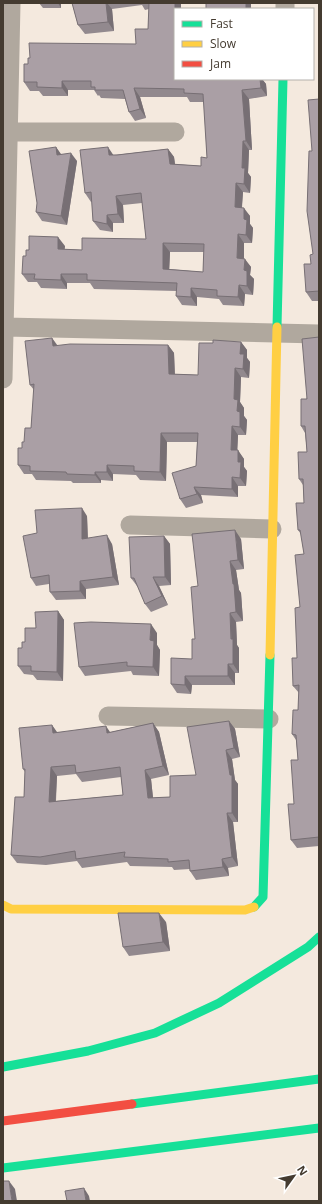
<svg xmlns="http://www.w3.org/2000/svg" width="322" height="1204" font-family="'Open Sans',sans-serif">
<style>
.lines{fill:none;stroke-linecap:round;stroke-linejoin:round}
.street{stroke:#b0a89e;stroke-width:19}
.fast{stroke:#16e098;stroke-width:9}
.slow{stroke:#ffcf43;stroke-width:9}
.jam{stroke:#f24e42;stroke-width:9}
.wall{fill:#92898e;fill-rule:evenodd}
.shaded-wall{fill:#776f74}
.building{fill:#aa9fa5;stroke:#776f74;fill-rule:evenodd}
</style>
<rect width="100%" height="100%" fill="#f4e9de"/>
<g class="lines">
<!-- street -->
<path class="street" d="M285 9V3
M3 132H175
M5 327 319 334
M3 379 11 3
M130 525 272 529
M108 716 269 719"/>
<!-- fast -->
<path class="fast" d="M277 327 283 79
M254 907 263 897 270 655
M3 1067 88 1051 155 1033 219 1003 308 947 319 937
M132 1104 319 1079
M3 1168 319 1128"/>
<!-- slow -->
<path class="slow" d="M270 655 277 327
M3 905 11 909 245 910 254 907"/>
<!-- jam -->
<path class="jam" d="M3 1121 132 1104"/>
</g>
<!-- wall -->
<path class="wall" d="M39 3H61V8H43Z
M72 3H181V9H175V79H262L266 84 267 96 249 99 252 150H249L248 173 251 177 250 193 243 192 242 208 250 216V224L253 228 252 243H244V259L251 267 250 275 254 279 253 295 245 294 244 306 223 305 219 299 197 297V306L182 305 176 296 177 291 94 289 90 283H67V289L41 288 37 282H28L22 274 26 256 65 246 64 249 82 250 146 239 142 203 123 205 124 223H113V232L100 230 93 221 92 202H91L85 193 114 155 168 149 174 157 175 164 201 166 207 158 204 102H190L187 97H140L146 118 135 121 129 112 125 99 101 98 99 95 98 96 94 90H68V96H43L39 91H30L24 82 28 64 136 44 148 29 149 9 145 10 142 5 112 9 114 31 85 34 78 25ZM170 252H204L203 272 169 269Z
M319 99V301H312L306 292 313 254 312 151Z
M56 147 61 154 77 161 67 225 42 221 36 212Z
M319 337V846L297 848 291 840 298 760 296 740 292 734 298 710 299 693 293 686 297 658 304 554 301 534 298 530 304 503 303 485 299 479 307 452 305 433 301 426Z
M52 338 58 346 168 345 174 353 175 374 198 375 213 343 241 342 247 350V358L250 362 249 378 241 377 240 402 244 408V416L247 420 246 435H238L237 450 244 459V467L247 471 246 486H238V497L201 495 203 503 186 508 180 499 196 466 197 442H167L166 481 140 480 136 475 113 474V481L101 480V483H73L71 481 36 480 32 474H24L18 465 22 448 24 442 31 428 34 390 30 385Z
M87 516 88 538 112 544 119 585 86 589V599L56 600 50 592 49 584 36 586 31 578 37 533Z
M164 536 170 544 171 585 159 586 168 605 151 612 145 604 138 586H137L131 578Z
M241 539 244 569 236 570 239 590 241 593 243 621 236 622 237 645 239 648V673H235V685H192L191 694 177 693 171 684 192 659 195 639 198 586Z
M58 611 64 620 63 681 37 680 33 675 24 674 18 666 22 648 25 642 36 628Z
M157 633V645L160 650 159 676 133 675 131 671 85 676 79 667Z
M229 721 235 729 240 757 232 759 235 780 238 784V822H233L238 866 228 868 229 876 196 880 190 871V869L174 870 172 867 130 866 127 862 82 868 77 861 46 865 17 863 11 855 24 797 25 772 23 769 52 725 57 732H111L153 723 159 732 169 775 151 779 153 798 170 797 196 775ZM76 774 82 782 121 777 123 795 56 801 57 776Z
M166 922 170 951 129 956 123 947Z"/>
<!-- shaded-wall -->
<path class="shaded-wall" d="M58 3H61V8Z
M106 3H107L112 9 114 31 108 22Z
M175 3H181V9H175Z
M246 3H251V9H246Z
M260 79H262L266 84 267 96 261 88Z
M62 81 68 90V96L62 88Z
M134 88 140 97 146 118 140 109Z
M242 90 249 99 252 150 246 141Z
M243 141 249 150 248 173 251 177 250 193 244 184 242 168Z
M56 147 62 156 57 155Z
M108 147 114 156 109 155Z
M168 149 174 157 176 172 170 164Z
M71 153 77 161 67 225 61 216Z
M236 183 243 192 241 216 235 207Z
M116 196 123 205 124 223 118 214Z
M244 208 250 216V224L253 228 252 243 246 235 244 219Z
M107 215 113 223V232L107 224Z
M238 234 244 243V267L237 258Z
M58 237 65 246 64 258 58 249Z
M163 243 170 252 169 277 163 269Z
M245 259 251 267 250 275 254 279 253 295 247 286 244 270Z
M61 274 67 283V289L61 280Z
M239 285 245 294 244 306 238 297Z
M191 288 197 297V306L191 297Z
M52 338 58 347 53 346Z
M241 342 247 350V358L250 362 249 378 243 369 240 354Z
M168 345 174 353 175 382 169 374Z
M235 368 241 377 240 402 244 408V416L247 420 246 435 240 427 237 411 234 399Z
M232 426 238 435 237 459 231 450Z
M161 433 167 442 166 481 160 472Z
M238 450 244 459V467L247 471 246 486 240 478 238 462Z
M107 465 113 474V481L107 472Z
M95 472 101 480V483L95 475Z
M232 477 238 486V497L232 489Z
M194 487 201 495 203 503 197 494Z
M82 508 87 516 88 547 82 539Z
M235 530 241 539 244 569 238 560Z
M107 535 112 544 119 585 113 577Z
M164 536 170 544 171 585 165 577Z
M230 561 236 570 239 590 241 593 243 621 236 612Z
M153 577 159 586 168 605 162 596Z
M80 581 86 589V599L80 591Z
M58 611 64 620 63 681 57 672Z
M230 613 236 622 237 645 239 648V673L233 664Z
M151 624 157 633V645L160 650 159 676 153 667 150 640Z
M228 664 235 673V685L228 676Z
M185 676 192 685 191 694 185 685Z
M229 721 235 729 240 757 234 748Z
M153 723 159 732 169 775 163 766Z
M52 725 58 734 53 733Z
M106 726 112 735 107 733Z
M226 750 232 759 235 780 238 784V822L232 813 230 775Z
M51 767 57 776 55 811 49 802Z
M145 770 151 779 154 807 148 798Z
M227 813 233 822 238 866 232 857Z
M222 859 228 868 229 876 223 867Z
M159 913 166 922 170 951 163 942Z
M9 1181 15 1189 17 1201H12Z
M84 1188 89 1196 90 1201H86Z"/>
<!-- building -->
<path class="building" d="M72 3H106L108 22 78 25Z
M149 3H175V79H260L261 88 242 90 246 141H243L242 168H245L244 184 236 183 235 207 244 208V219L247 220 246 235 238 234 237 258 245 259 244 270 247 271V286L239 285 238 297 217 296V290L191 288V297L176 296 177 283 87 280V274H61V280L34 279 35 274H22L23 256H26V250H29V236L58 237V249L82 250V238L146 239 141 193 116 196 118 214 107 215V224L93 221 91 192 85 193 80 150 108 147 109 155H117L168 149 170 164 201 166V157L207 158 203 94 184 93V89L134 88 140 109 129 112 123 90H95V87H91V81H62V88L37 87V82H24V64H28V58H30L29 43 136 44 135 29H148ZM163 243 204 244 203 272 163 269Z
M206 3H246V9H206Z
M319 99V291L306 292 304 264H311L310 255 313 254 307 211 309 151H312L308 100Z
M56 147 57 155 71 153 61 216 36 212 37 203 29 151Z
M319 337V837L291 840 288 804H294L291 760H298L296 735 292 734 293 710H298L299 685 293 686 292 658H297L295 608 300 607 295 555 304 554 300 530H298L296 503H304L303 479H299L298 452H307L305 426H301V399H307L302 339Z
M52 338 53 346 70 344 168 345 169 374 198 375 199 343H213V340L241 342 240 354H244L243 369 235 368 234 399 238 400 237 411 240 412V427L232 426 231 450H238V462H241L240 478 232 477V489L194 487 197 494 180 499 172 473 196 466 198 433H161L160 472 134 471V466L107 465V472H95V475L67 474 66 472 30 471V466L18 465V448H22V442H24L25 428H31L34 384 30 385 25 341Z
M82 508V539L107 535 113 577 80 581V591L50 592 49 575 31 578 23 536 37 533 35 510Z
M235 530 238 560 230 561 233 584H234L236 612 230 613 231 639H233V664H228V676H185V685L171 684V658L192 659V639H195L191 587 198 586 192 534Z
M164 536 165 577H153L162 596 145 604 134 578H131L129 537Z
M58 611 57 672 31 671V666H18V648H22V642H25V628H36L35 612Z
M91 622 151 624 150 640 154 641 153 667 127 666V662L79 667 74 623Z
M229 721 234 748 226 750 230 775H232V813H227L232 857 222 859 223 867 190 871 189 860 168 862V859L124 857 125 852 76 859 75 851 40 857 11 855 15 797H24L25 769H23L19 728 52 725 53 733 106 726 107 733 153 723 163 766 145 770 148 798 170 797V776L196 775 187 727ZM75 765 76 773 120 767 123 795 49 802 51 767Z
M118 913H159L163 942 123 947Z
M3 1181H9L12 1201H3Z
M84 1188 86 1201H67L65 1191Z"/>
<!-- border -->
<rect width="322" height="1204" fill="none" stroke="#443b30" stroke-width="8"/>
<!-- legend -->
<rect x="174" y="8" width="140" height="72" fill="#ffffff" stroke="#b4b1ac"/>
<rect x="182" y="21" width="20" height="6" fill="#16e098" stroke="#b4b1ac"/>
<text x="210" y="28" font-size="12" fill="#443b30">Fast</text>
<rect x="182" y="41" width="20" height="6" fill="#ffcf43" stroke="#b4b1ac"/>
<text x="210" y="48" font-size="12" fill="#443b30">Slow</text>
<rect x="182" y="61" width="20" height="6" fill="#f24e42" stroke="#b4b1ac"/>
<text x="210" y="68" font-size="12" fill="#443b30">Jam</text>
<!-- north arrow -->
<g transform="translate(294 1176) rotate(57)" stroke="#ffffff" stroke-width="3" paint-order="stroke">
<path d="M0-3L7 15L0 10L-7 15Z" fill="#443b30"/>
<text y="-6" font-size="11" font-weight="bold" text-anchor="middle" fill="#443b30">N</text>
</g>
</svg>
